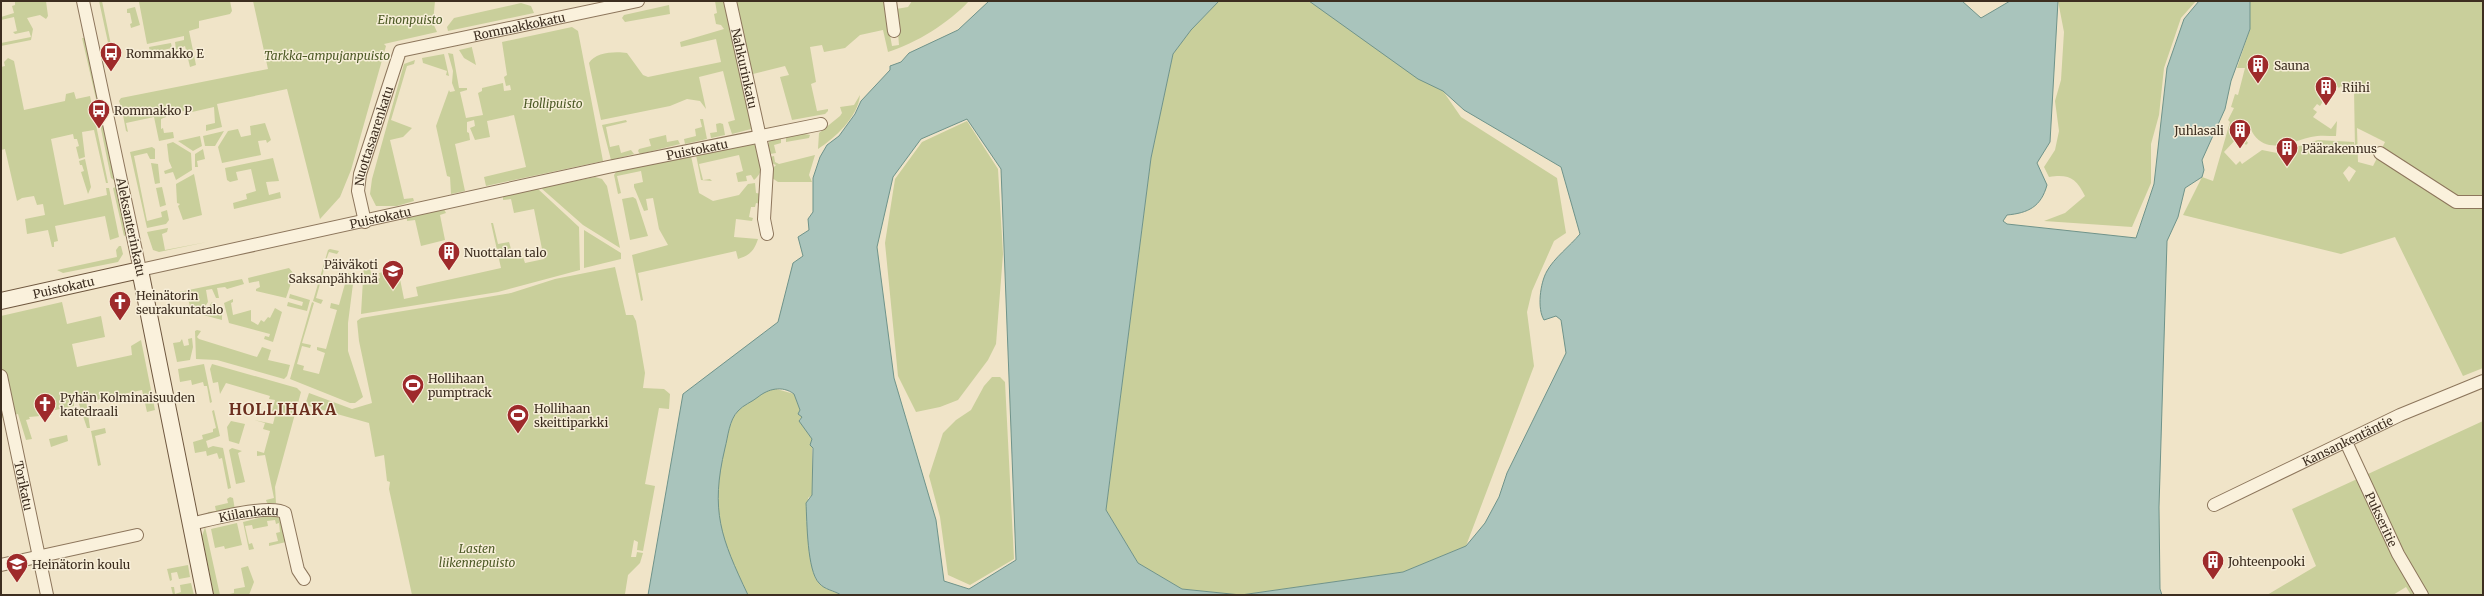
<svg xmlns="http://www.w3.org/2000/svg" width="2484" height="596" font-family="Merriweather,serif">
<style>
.green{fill:#c9cf9b;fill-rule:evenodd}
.water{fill:#a9c4bc;stroke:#6f938a;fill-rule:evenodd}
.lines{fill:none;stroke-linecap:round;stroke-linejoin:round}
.street-casing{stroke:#8d765c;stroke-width:14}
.secondary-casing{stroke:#6f573f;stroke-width:18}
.street{stroke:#faf1dc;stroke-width:12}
.secondary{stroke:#faf1dc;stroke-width:16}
.labels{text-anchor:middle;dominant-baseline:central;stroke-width:3;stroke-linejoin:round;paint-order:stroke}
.park-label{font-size:12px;font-style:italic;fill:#4d5a26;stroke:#f7eed8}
.street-label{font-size:12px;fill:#3d2e20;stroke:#f7eed8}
.poi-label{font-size:12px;fill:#3d2e20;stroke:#f7eed8;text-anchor:start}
.district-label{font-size:16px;font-weight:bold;letter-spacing:1px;fill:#6b2e1e;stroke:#f7eed8}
</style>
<rect width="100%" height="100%" fill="#f0e4c8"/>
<!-- green -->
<path class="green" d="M15 1H46L48 16 46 19 40 15 27 18 33 29 31 40 1 46V43L31 37 29 31 15 34 13 32 17 31 14 17 1 20V17L14 13 12 6 15 5Z
M99 1H102L111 45 109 47Z
M142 1H230L232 11 230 14 199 21V28L189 31 196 65 190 67 185 46 176 50 175 42 184 40V36L147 44 139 2Z
M253 1H435L433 23 437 32 384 44 386 46 351 170 340 197 320 219 287 89 217 104 222 127 206 131V125L215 123 214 107 192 112 191 109 180 112V114L175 115V112L166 114V117L161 119V129L163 128 164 133 173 132 174 138 159 141 154 117 126 123 128 132 126 131 123 115 126 112 125 108 121 107 119 101 121 98 268 69Z
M715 1H726L755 128 732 134 728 122 735 120 723 71 699 77 706 109 700 101 687 99 670 106 601 120 589 63C595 52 616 51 627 53L643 75 648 77 721 62 716 39 681 47 680 42 724 29 721 25 716 24 714 14 717 13Z
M735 1H884L892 46 899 45 896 9 908 7 912 1H969C950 22 915 44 888 52L883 30 860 35 845 48 824 52 822 45 810 47 816 82 811 84 817 111 828 109V111L825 114 792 120 780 77 789 75 785 66 753 74Z
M1219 1H1311L1443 91 1461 117 1557 178 1566 233 1554 241 1532 291 1527 312 1534 366 1466 546 1403 572 1241 595 1182 589 1138 563 1106 510 1151 158 1173 54 1191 30Z
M2058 1H2196L2181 18 2164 68 2159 115 2151 144V183L2132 227 2044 221 2065 213 2085 196C2076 178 2069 174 2049 177L2044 167 2055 150 2059 131 2055 101 2061 80 2064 32Z
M2250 1H2483V368L2463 376 2395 237 2341 254 2183 215 2202 177 2213 181 2230 122 2228 120 2234 108 2231 107 2235 94 2238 95 2245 68H2237L2250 29ZM2334 84 2339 88 2341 86 2347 92 2351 87 2354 89 2355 149 2354 142 2318 140 2277 153 2262 150 2242 164 2240 161 2236 165 2224 152 2238 137 2246 145 2248 143 2244 137 2241 124 2247 121C2250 126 2251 131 2254 135 2269 155 2293 141 2311 137 2319 135 2328 136 2336 136L2337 121 2331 129 2313 117 2317 112 2313 109 2317 104 2320 106ZM2357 128 2385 142 2373 166 2358 162ZM2349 166 2356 171 2349 182 2343 173Z
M521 3 531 6 534 13 448 31 447 27 454 18Z
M669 5 670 14 625 22 622 18 624 15Z
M135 7 140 25 131 28 130 24 132 23 130 13H127V9Z
M572 27 578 31 603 161 486 186 484 177 526 167 514 115 487 121 490 137 475 140 470 128 475 126 474 120 467 122V132L469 133 470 140 455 144 465 191 451 194 450 177 447 176 436 126 449 90 450 92 455 91 452 83 453 71 448 53 453 54 459 88H467V90L460 92 466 118 483 115 478 93 482 91V88L503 83 504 91 511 90 510 85 506 86 504 77 507 75 502 42Z
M82 38H85L101 112H99Z
M171 43 172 48 150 53 149 47Z
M472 47V48L476 65 464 58 459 50Z
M444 54 449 76 446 75 447 71 423 63 422 58Z
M8 58 14 61 24 110 65 101 66 94 74 92 76 99 90 96 108 183H106L94 130 82 132 85 157 79 159 76 147 79 146 77 139H74L73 134 51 139 64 205 107 195 106 188H109L119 237 110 240 105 216 55 226 58 241 54 242V247H52L48 230 27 234 25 219 45 215 43 204 37 205 34 196 22 198 17 201 5 149 1 150V67L5 66 4 62Z
M415 60 414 64 407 66 391 120 412 128 403 137 390 140 404 199 413 198 414 201 397 206H376L370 194 372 179 404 64Z
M860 95C858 117 835 138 818 149L819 133 840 116 842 113 840 107 854 105Z
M101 117 115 180H114L111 178 99 119Z
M700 119H703L707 139 685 144 684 139 696 136 695 129 702 127Z
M626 120 627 122 606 127 610 147 619 145 621 153 631 150 634 154 611 160 602 125Z
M967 121 998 169 1003 254 996 344 988 360 958 400 940 407 916 412 898 376 885 243 895 179 922 142Z
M265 123 271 140 267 143 266 140 258 141 261 155 222 163 218 147 228 131 238 129 241 137 251 135 250 126Z
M720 123 723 124 725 135 711 138 710 133 717 132 716 124Z
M224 131 215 146H205L203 136Z
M800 133 810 135 809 138 786 142V136Z
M666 135 667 142 678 140 680 144 640 154 638 151 639 149 651 146 649 139Z
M200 136 202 146 193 151 178 141Z
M781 137V143L774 145 776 153 770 154 768 144 770 140Z
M173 142 191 153 192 170 176 180 173 172 165 174 164 171 172 168 169 161 167 144Z
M754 143 758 145C761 158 766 170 754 180L751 175 746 176 747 181 738 182 736 173 743 171 739 155 699 164 703 180 710 179 712 181 701 180 696 155Z
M152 147 155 149V159H150L147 153 134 156 147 221 162 217 161 212 167 210 169 220 166 224 147 228 130 152Z
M203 149 205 159 197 161 198 167H195V154Z
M815 155 809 175 812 182H778L772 178V169L776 165 771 163 770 157 774 156 775 162 779 164Z
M691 156 699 193 713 201 739 195 748 184 755 183 756 193 762 194 761 204 756 203 755 207H751L749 217 753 218 752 221 736 219 734 237 758 239C754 251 750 255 738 259L736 251 638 273 643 300 641 301 632 255 668 245 659 229 653 198 646 199 648 210 644 211 634 187V184L643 182 641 171 617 176 621 193 618 194 614 175 616 172Z
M273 158 279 181 266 182 269 195 280 192 281 198 234 209 233 203 247 199 246 194 256 191 251 169 236 172 238 180 230 182 227 180 225 168Z
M85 159 91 187 88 194 81 172 84 171 82 165H80L79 161Z
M151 163 158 164 160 183 155 184Z
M194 174 202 215 183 220 178 206 180 204 177 203 176 184Z
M595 177 602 179 607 186 620 248 583 225 541 188Z
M116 187 127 235 124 236 113 188Z
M162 187 166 205 160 207 156 188Z
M538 189 579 227 580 270 498 292 361 314 364 262 369 261 372 280 380 278 379 273 400 268 399 274 404 299 418 296 416 287 501 268 491 223H493L498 244 509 242 513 256 522 254 525 263 544 259 534 209 514 213 511 199 503 200V196Z
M633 197 636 199 648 236 630 240 622 199Z
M444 209 446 213 440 215 445 240 421 246 415 220 407 221V217Z
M168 228 167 232 162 234 165 250 207 242 159 252 153 250 147 232Z
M584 230 621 253V259L584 268Z
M119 246H121L123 254 118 262 63 273 57 270 117 257 116 250Z
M330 249 339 251 337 254 329 252 325 263 334 266 333 268 325 266 316 298 323 300 321 304 313 301 328 250Z
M615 267 626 315H633L636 321 645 373 643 388 664 389 670 394 669 409 659 408 645 484 655 486 643 551 637 550 638 542 634 540 631 557H636L637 552 643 553 640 563 628 575 625 594 626 595H412L389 489 390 482 387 481 384 455 375 457 369 423 305 405 309 393 352 409 372 403 359 341 357 321 361 318 511 293 555 279Z
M289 268 294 274 286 298 256 291V289L260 287 259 281 249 283 248 278Z
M348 273 354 276 348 323V351L363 397 355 403H350L290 379 312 302 314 303 302 343 311 345 310 348 302 346 297 364 304 366 303 370 319 374 325 353 317 350V347L326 349 337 310 330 308 331 303 339 305Z
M242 279 244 284 227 289 225 287 217 288 219 298H216L212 289 206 290 208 302 200 314 191 311 187 294 175 296 174 293Z
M290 294 310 300 307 311 287 306 288 302 302 306 303 302 289 298Z
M233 299V302L231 303 233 315 251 310V321L258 325 261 320 264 322 268 317 270 318 275 308 282 312 273 342 264 339 265 336 269 337 270 334 229 323 224 303Z
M62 302 67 324 101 316 105 337 72 344 77 367 132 355 131 346 141 340 155 410 147 412 142 390 87 402 86 400 90 428H87L78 401 74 402V406L51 411 52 415 29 417 30 419 26 420 32 439 26 440 18 414 1 418V316Z
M212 302 216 308 222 309V320L203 315Z
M197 330 201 331 197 337 199 339 257 357 262 347 271 350 268 360 290 365 287 376 284 379 217 360 196 359 195 331Z
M192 338 193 347 190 360 177 362 173 343 180 342 182 339 184 346 189 345 188 339Z
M204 364 212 402 210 403 207 386H204L203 382 192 385 191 380 180 382 178 369Z
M212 364 297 388 301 392 275 487 276 503H267L266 500 274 498 265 455 257 456V451L264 453 270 431 263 429 265 423 254 420 273 424 276 412 272 411 275 400 269 399 270 396 226 383 220 394 218 382 213 383 210 369Z
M992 377H1000L1005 382 1014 559 970 585 948 575 940 517 929 476 943 433 956 420 971 410 984 386Z
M773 388 794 394 800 410 799 413 802 417 799 420 812 439V495L808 498 815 578 825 588 841 595H748C737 572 724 546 719 521 714 498 722 429 738 411 743 405 765 391 773 388Z
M214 410 220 436 206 441 208 448 213 446 223 448 231 488 228 489 222 458 219 459 217 453 207 456 206 451 195 453 193 442 203 439 202 435 213 432V429L216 428 212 411Z
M231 421 245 424 239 444 229 441 227 427Z
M2483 421V595H2411L2406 587 2393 595H2267L2316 566 2292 509Z
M105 428 106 433 95 436 101 465 98 466 91 431Z
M67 435 68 441 51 447 49 439Z
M232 448 242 451 238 453 245 482 236 484 229 450Z
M230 497 233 498 235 510 209 515 208 512 216 511 215 506 228 503 227 499Z
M274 514 281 519 286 542 269 546V543L278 541 276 533 280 532 279 523 276 524 275 520 267 521 268 526 253 529 252 525 245 526 249 544 252 543 254 549 249 550 243 522Z
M237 523 242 545 225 549 224 546 215 548 211 529Z
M205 527 206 531 220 595H214L202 536Z
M188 565 190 577 179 579 177 572 171 573 172 580 170 581 167 569Z
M248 566 254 582 249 595H225L234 593V589L245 587 241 568Z
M191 583 194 595H173L171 587H174L175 594 181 592 180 585Z"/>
<!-- water -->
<path class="water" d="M989 1H1219L1191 30 1173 54 1151 158 1106 510 1138 563 1182 589 1241 595 1403 572 1466 546 1485 523 1499 497 1507 473 1566 353 1561 320 1556 316 1544 320C1537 309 1540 283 1547 271 1554 258 1570 246 1580 234L1561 167 1464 110 1443 91 1418 79 1309 1H1962L1981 18 2010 1H2058L2050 142 2037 163 2047 185C2041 207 2028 213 2007 215L2003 221 2007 224 2136 238 2154 184 2167 68 2184 19 2199 1H2250V29L2231 81 2225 109 2202 160 2204 170 2202 177 2185 188 2178 217 2167 241 2159 507 2160 589 2162 595H841C833 590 825 590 819 583 807 571 807 521 806 503L812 495 813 448 810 445 812 439 799 421 802 417 798 414 800 410 794 394C782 385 768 389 758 397 752 402 743 405 738 411 729 420 728 437 725 448 710 511 721 538 748 595H648L683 394 778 322 793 263 803 256 798 237 809 230 808 219 813 212V178L820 157 827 145 839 136 855 114 861 101 890 70V66L901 62 909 53 958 30ZM967 119 1001 169 1016 560 969 589 944 581 936 520 894 378 877 247 893 177 921 139Z"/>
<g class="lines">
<!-- street casing -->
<g class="street-casing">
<g id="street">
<path id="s1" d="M83 1 140 270 608 167 821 124"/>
<path id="s2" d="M730 1 767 169 764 219 767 234"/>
<path d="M890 1 894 31"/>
<path d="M2380 153 2456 202H2483"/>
<path id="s3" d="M365 222 358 191 360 174 400 51 638 1"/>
<path id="s4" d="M1 376 47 595"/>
<path id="s5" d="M2346 442 2398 554 2422 595"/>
<path id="s6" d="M2214 505 2400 415 2483 381"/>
<path id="s7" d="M190 524C209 520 271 503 285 513L298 570 304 579"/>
<path d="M1 565 137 535"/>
</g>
</g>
<!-- secondary casing -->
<g class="secondary-casing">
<g id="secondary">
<path id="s8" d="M1 301 140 270 205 595"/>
</g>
</g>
<!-- street -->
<use href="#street" class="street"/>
<!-- secondary -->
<use href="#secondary" class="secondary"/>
</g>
<!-- icons -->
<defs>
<g id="bus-pin" transform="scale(1.15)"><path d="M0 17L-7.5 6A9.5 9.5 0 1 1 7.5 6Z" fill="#9e2a2b" stroke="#f7eed8"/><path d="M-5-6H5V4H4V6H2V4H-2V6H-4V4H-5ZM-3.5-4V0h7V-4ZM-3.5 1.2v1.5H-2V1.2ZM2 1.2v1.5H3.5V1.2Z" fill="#fff"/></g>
<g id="building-pin" transform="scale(1.15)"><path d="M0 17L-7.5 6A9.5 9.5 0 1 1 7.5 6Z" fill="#9e2a2b" stroke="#f7eed8"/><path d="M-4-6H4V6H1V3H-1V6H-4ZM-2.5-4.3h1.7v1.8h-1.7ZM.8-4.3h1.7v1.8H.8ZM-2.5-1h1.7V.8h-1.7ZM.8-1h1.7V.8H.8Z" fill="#fff"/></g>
<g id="school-pin" transform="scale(1.15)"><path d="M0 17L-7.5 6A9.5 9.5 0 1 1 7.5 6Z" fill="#9e2a2b" stroke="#f7eed8"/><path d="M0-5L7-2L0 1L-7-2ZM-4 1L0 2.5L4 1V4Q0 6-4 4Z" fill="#fff"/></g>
<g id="church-pin" transform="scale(1.15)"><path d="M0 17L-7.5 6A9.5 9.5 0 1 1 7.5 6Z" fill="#9e2a2b" stroke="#f7eed8"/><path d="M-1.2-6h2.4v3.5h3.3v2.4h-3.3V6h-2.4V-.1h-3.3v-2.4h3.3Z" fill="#fff"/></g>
<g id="stadium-pin" transform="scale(1.15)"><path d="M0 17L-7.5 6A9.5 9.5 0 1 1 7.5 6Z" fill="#9e2a2b" stroke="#f7eed8"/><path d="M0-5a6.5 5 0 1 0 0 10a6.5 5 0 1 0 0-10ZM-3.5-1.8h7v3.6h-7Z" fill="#fff"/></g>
</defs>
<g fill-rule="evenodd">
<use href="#bus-pin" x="111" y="53"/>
<use href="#building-pin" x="2258" y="65"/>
<use href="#building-pin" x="2326" y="87"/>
<use href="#bus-pin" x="99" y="110"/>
<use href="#building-pin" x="2240" y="130"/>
<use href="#building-pin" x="2287" y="148"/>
<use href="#building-pin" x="449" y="252"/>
<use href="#school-pin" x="393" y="271"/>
<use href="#church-pin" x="120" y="302"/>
<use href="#stadium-pin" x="413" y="385"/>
<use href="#church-pin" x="45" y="404"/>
<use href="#stadium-pin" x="518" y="415"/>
<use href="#building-pin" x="2213" y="561"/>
<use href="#school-pin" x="17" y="564"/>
</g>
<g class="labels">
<!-- park labels -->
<g class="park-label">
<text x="410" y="19">Einonpuisto</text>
<text x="327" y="55">Tarkka-ampujanpuisto</text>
<text x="553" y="103">Hollipuisto</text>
<text x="477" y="548">Lasten<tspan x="477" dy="14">liikennepuisto</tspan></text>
</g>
<!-- street labels -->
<g class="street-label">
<text stroke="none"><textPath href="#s3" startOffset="300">Rommakkokatu</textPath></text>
<text stroke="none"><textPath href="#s2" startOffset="69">Nahkurinkatu</textPath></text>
<text stroke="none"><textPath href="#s3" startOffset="89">Nuottasaarenkatu</textPath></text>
<text stroke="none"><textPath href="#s1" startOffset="845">Puistokatu</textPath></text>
<text stroke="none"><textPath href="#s1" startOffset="521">Puistokatu</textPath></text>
<text transform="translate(131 227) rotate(78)">Aleksanterinkatu</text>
<text stroke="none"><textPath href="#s8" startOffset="64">Puistokatu</textPath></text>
<text stroke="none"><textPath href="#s6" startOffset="148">Kansankentäntie</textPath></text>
<text stroke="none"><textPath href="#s4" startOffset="112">Torikatu</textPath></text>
<text stroke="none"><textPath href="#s7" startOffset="60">Kiilankatu</textPath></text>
<text stroke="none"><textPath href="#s5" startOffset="85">Pukseritie</textPath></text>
</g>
<!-- poi labels -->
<g class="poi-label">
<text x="126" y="53">Rommakko E</text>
<text x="2274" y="65">Sauna</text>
<text x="2342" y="87">Riihi</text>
<text x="114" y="110">Rommakko P</text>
<text x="2224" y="130" text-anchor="end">Juhlasali</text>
<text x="2302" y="148">Päärakennus</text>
<text x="464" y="252">Nuottalan talo</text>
<text x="378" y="264" text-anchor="end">Päiväkoti<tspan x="378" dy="14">Saksanpähkinä</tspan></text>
<text x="136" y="295">Heinätorin<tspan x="136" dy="14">seurakuntatalo</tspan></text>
<text x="428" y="378">Hollihaan<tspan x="428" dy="14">pumptrack</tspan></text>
<text x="60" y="397">Pyhän Kolminaisuuden<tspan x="60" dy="14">katedraali</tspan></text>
<text x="534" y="408">Hollihaan<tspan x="534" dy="14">skeittiparkki</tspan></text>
<text x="2228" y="561">Johteenpooki</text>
<text x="32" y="564">Heinätorin koulu</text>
</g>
<!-- district labels -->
<g class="district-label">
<text x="283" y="409">HOLLIHAKA</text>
</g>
</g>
<!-- border -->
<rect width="2484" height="596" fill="none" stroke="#3d2e20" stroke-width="4"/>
</svg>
